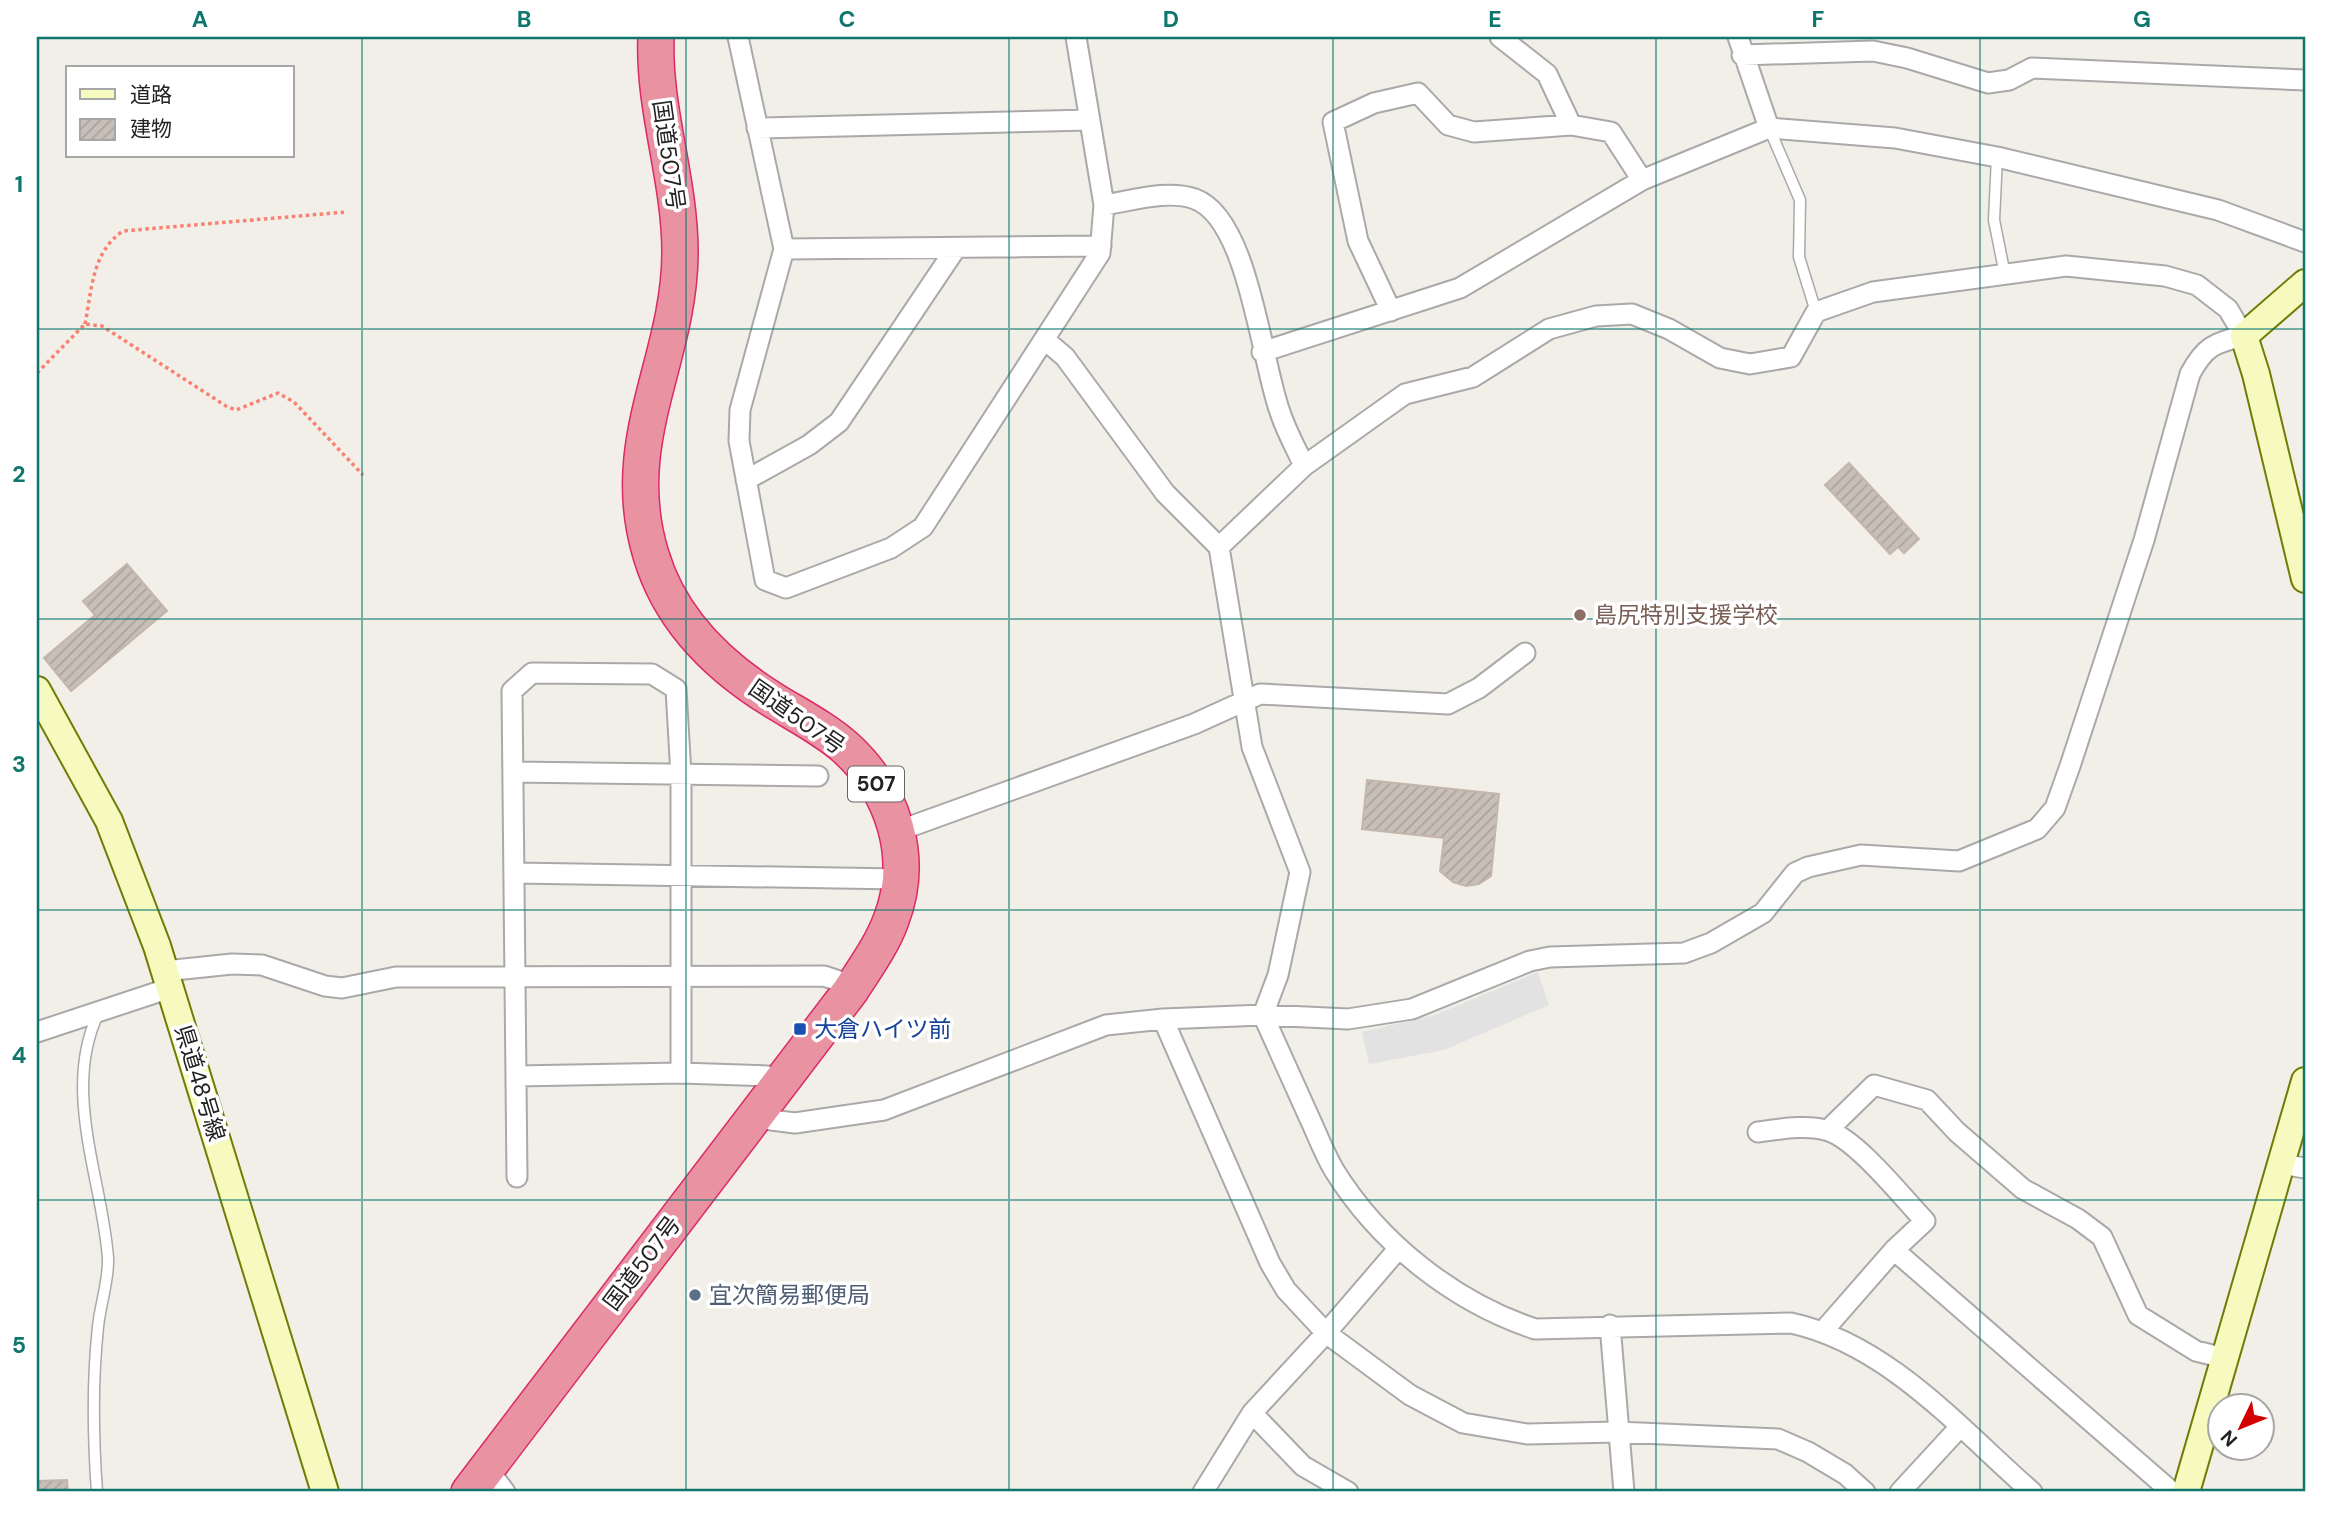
<svg xmlns="http://www.w3.org/2000/svg" width="2342" height="1529" font-family="'DM Sans','Noto Sans JP',sans-serif">
<style>
.parking{fill:#e2e2e2}
.building{fill:url(#building-hatch);stroke:#c4b6ab;stroke-width:2}
.lines{fill:none;stroke-linecap:round;stroke-linejoin:round}
.lane-casing{stroke:#a9a9a9;stroke-width:13}
.street-casing{stroke:#a9a9a9;stroke-width:23}
.secondary-casing{stroke:#707d05;stroke-width:30}
.highway-casing{stroke:#dc2a67;stroke-width:38}
.path{stroke:#fa8072;stroke-width:3.5;stroke-dasharray:3.5 3.5;stroke-linecap:butt}
.lane{stroke:#fff;stroke-width:10}
.street{stroke:#fff;stroke-width:19}
.secondary{stroke:#f7fabf;stroke-width:26}
.highway{stroke:#e892a2;stroke-width:35}
.grid{fill:none;stroke:#0f766e;stroke-width:2;stroke-opacity:0.55}
.education-dot{fill:#8d6e63;stroke:#fff;stroke-width:2.5}
.transit-dot{fill:#1a4fb4;stroke:#fff;stroke-width:2.5}
.service-dot{fill:#5c6f8a;stroke:#fff;stroke-width:2.5}
.labels{text-anchor:middle;dominant-baseline:central;stroke-width:7;stroke-linejoin:round;paint-order:stroke}
.shield{fill:#fff;stroke:#646464;stroke-width:2}
.shield-label{font-size:21px;font-weight:bold;fill:#222}
.street-label{font-size:23px;fill:#222;stroke:#fff}
.education-label{font-size:23px;fill:#785e54;stroke:#fff;text-anchor:start}
.transit-label{font-size:23px;fill:#164399;stroke:#fff;text-anchor:start}
.service-label{font-size:23px;fill:#4e5e75;stroke:#fff;text-anchor:start}
.neatline{fill:none;stroke:#0f766e;stroke-width:2.5}
.grid-label{font-size:23px;text-anchor:middle;font-weight:bold;fill:#0f766e}
</style>
<defs>
<pattern id="building-hatch" width="6" height="6" patternUnits="userSpaceOnUse" patternTransform="scale(1.75)"><rect width="6" height="6" fill="#c7bfb8"/><path d="M-1 1l2-2M0 6l6-6M5 7l2-2" fill="none" stroke="#aba49e"/></pattern>
</defs>
<rect width="100%" height="100%" fill="#f2efe9"/>
<!-- parking -->
<path class="parking" d="M1538 972 1549 1005 1444 1050 1369 1064 1362 1032 1435 1015Z"/>
<!-- building -->
<path class="building" d="M1849 463 1919 539 1904 553 1898 547 1890 554 1825 485Z
M127 564 167 611 71 691 44 658 95 615 83 601Z
M1367 780 1499 794 1491 876 1479 884 1466 886 1453 882 1440 871 1444 838 1362 829Z
M67 1480 68 1492H37V1481Z"/>
<g class="lines">
<!-- lane casing -->
<g class="lane-casing">
<path id="lane" d="M1769 128 1800 200 1799 257 1816 312
M1997 157 1994 220 2005 275
M97 1492C93 1437 92 1382 98 1327 100 1305 109 1280 108 1258 102 1178 61 1089 99 1012"/>
</g>
<!-- street casing -->
<g class="street-casing">
<path id="street" d="M738 37 784 249 740 410 739 441 765 580 786 588 891 548 923 527 1100 253 1104 205 1076 37
M1500 37 1547 74 1571 125
M1738 37 1769 128
M1742 55 1873 51 1907 58 1988 83 2009 80 2032 68 2305 80
M757 128 1089 120
M1104 205C1131 201 1168 189 1195 199 1249 219 1261 361 1280 412 1286 431 1296 448 1304 466
M784 249 1101 246
M1391 311 1358 241 1333 122 1374 103 1418 93 1448 125 1474 132 1571 125 1611 132 1642 180
M1045 340 1065 357 1165 493 1219 547 1252 747 1300 872 1278 975 1263 1015C1278 1049 1294 1083 1309 1117 1317 1134 1324 1153 1334 1170 1379 1243 1454 1302 1535 1329L1791 1323C1888 1344 1960 1429 2032 1492
M1262 352 1460 288 1642 180 1769 128 1895 138 1997 157 2218 210 2305 242
M746 480 809 445 839 422 956 248
M513 772 818 776
M898 831 1194 724 1260 694 1448 704 1479 688 1525 653
M515 873 900 879
M165 971 232 964 262 965 325 986 342 988 396 977 824 976 839 981 851 990
M1163 1019 1270 1263 1286 1290 1326 1333 1410 1395 1463 1423 1527 1434 1617 1432 1778 1439 1808 1452 1845 1474 1865 1492
M37 1032 170 988
M516 1076 681 1073 768 1076 783 1081
M758 1114 771 1120 795 1123 884 1110 1106 1025 1163 1019 1263 1015 1348 1019 1412 1009 1530 961 1550 957 1684 953 1711 943 1763 913 1795 873 1808 867 1861 855 1959 861 2037 829 2055 808 2070 766 2144 540 2190 374C2205 346 2214 343 2244 336L2228 309 2197 285 2165 276 2066 266 1873 292 1816 312 1791 357 1750 364 1720 358 1669 329 1632 314 1596 316 1549 329 1473 377 1405 394 1304 466 1219 547
M1828 1130 1874 1085 1927 1100 1957 1132 2023 1189 2078 1219 2102 1237 2138 1315 2196 1351 2224 1358
M1758 1132C1780 1129 1808 1124 1829 1131 1858 1141 1903 1198 1925 1221L1894 1250 1824 1330
M2280 1164 2305 1168
M517 1177 512 691 532 673 652 674 676 689 681 775V1073
M1894 1250 2172 1492
M1610 1325 1624 1492
M487 1468 505 1492
M1203 1492 1252 1413
M1348 1492 1303 1466 1252 1413 1326 1333 1399 1248
M1900 1492 1959 1428"/>
</g>
<!-- secondary casing -->
<g class="secondary-casing">
<path id="secondary" d="M2305 283 2244 336 2256 374 2305 579
M37 690 109 821 157 946 325 1492
M2186 1492 2305 1081"/>
</g>
<!-- highway casing -->
<g class="highway-casing">
<path id="highway" d="M469 1492 851 990C865 968 882 945 891 920 915 858 894 792 846 748 825 729 797 715 773 700 718 666 670 619 651 555 616 441 680 360 680 252 680 179 653 109 656 37"/>
</g>
<!-- path -->
<path class="path" d="M85 324C92 289 92 252 123 231L346 212
M37 373 85 324 102 326 226 406 236 410 278 393 294 402 363 475"/>
<!-- lane -->
<use href="#lane" class="lane"/>
<!-- street -->
<use href="#street" class="street"/>
<!-- secondary -->
<use href="#secondary" class="secondary"/>
<!-- highway -->
<use href="#highway" class="highway"/>
</g>
<!-- grid -->
<path class="grid" d="M362 37V1492M686 37V1492M1009 37V1492M1333 37V1492M1656 37V1492M1980 37V1492M37 329H2305M37 619H2305M37 910H2305M37 1200H2305"/>
<!-- markers -->
<circle class="education-dot" cx="1580" cy="615" r="7"/>
<rect class="transit-dot" x="793" y="1022" width="14" height="14" rx="3.5"/>
<circle class="service-dot" cx="695" cy="1295" r="7"/>
<g class="labels">
<!-- shield labels -->
<rect class="shield" x="848" y="766.5" width="56" height="35" rx="5"/>
<g class="shield-label">
<text x="876" y="784">507</text>
</g>
<!-- street labels -->
<g class="street-label">
<text transform="translate(669 155) rotate(82)">国道507号</text>
<text transform="translate(797 717) rotate(35)">国道507号</text>
<text transform="translate(200 1083) rotate(73)">県道48号線</text>
<text transform="translate(642 1263) rotate(-53)">国道507号</text>
</g>
<!-- education labels -->
<g class="education-label">
<text x="1594" y="615">島尻特別支援学校</text>
</g>
<!-- transit labels -->
<g class="transit-label">
<text x="814" y="1029">大倉ハイツ前</text>
</g>
<!-- service labels -->
<g class="service-label">
<text x="709" y="1295">宜次簡易郵便局</text>
</g>
</g>
<!-- border -->
<rect width="2342" height="1529" fill="none" stroke="#ffffff" stroke-width="77"/>
<!-- legend -->
<rect x="66" y="66" width="228" height="91" fill="#ffffff" stroke="#a7a7a7" stroke-width="2"/>
<rect x="80" y="89" width="35" height="10" fill="#f7fabf" stroke="#a7a7a7" stroke-width="2"/>
<text x="130" y="102" font-size="21" fill="#222222">道路</text>
<rect x="80" y="119" width="35" height="21" fill="url(#building-hatch)" stroke="#a7a7a7" stroke-width="2"/>
<text x="130" y="136" font-size="21" fill="#222222">建物</text>
<!-- north arrow -->
<g transform="translate(2241 1427) rotate(227)"><circle r="33" fill="#ffffff" stroke="#a7a7a7" stroke-width="2"/>
<path d="M0-5L12 26L0 18L-12 26Z" fill="#d40000"/>
<text y="-10" font-size="19" font-weight="bold" text-anchor="middle" fill="#222222">N</text>
</g>
<rect x="38" y="38" width="2266" height="1452" class="neatline"/>
<g class="grid-label">
<text x="200" y="27">A</text>
<text x="524" y="27">B</text>
<text x="847" y="27">C</text>
<text x="1171" y="27">D</text>
<text x="1495" y="27">E</text>
<text x="1818" y="27">F</text>
<text x="2142" y="27">G</text>
<text x="19" y="192">1</text>
<text x="19" y="482">2</text>
<text x="19" y="772">3</text>
<text x="19" y="1063">4</text>
<text x="19" y="1353">5</text>
</g>
</svg>
